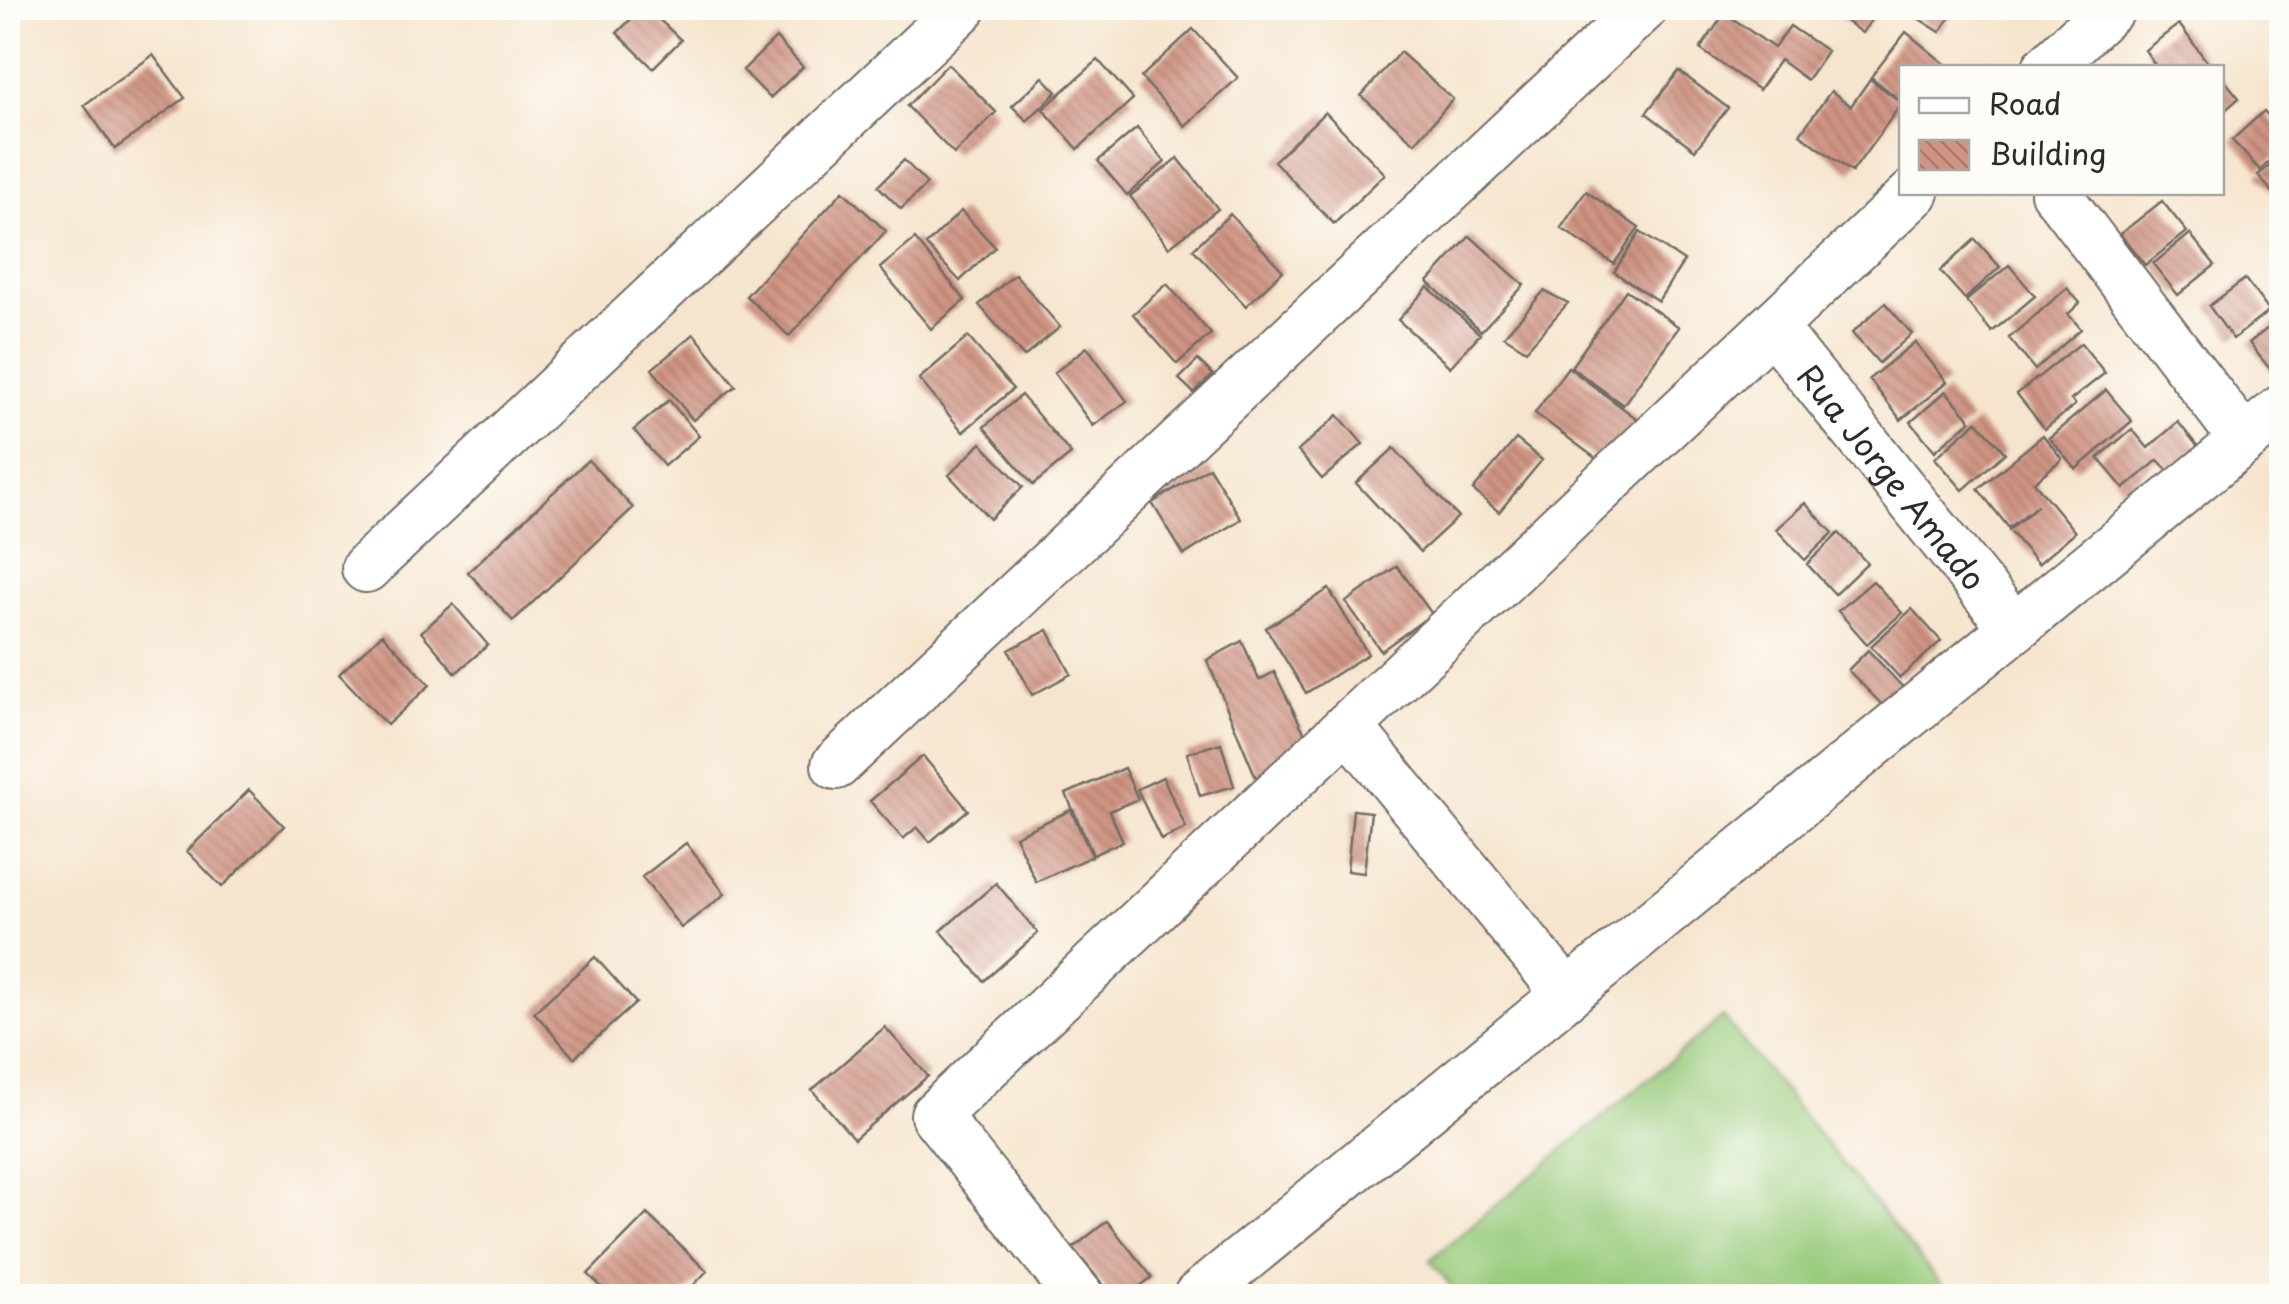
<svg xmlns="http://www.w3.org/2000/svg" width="2289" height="1304" font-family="'Playpen Sans',sans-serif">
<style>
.pitch{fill:#97ca7a;stroke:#617a52;stroke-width:2.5}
.building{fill:url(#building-back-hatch)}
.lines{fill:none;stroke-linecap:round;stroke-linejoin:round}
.minor-casing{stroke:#726c64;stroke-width:52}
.minor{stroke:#fff;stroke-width:48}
.labels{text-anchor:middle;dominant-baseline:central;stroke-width:8;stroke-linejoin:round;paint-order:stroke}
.street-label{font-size:32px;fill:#2b2b2b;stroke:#fdfcf7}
</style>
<defs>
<pattern id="building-back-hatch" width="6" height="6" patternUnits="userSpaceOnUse" patternTransform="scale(2.5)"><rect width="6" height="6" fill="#d09484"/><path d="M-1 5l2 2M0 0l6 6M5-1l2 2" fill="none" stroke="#a9796c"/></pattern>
</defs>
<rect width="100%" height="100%" fill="#fdfcf7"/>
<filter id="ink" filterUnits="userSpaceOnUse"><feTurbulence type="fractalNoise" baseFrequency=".01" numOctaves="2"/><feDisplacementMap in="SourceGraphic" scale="20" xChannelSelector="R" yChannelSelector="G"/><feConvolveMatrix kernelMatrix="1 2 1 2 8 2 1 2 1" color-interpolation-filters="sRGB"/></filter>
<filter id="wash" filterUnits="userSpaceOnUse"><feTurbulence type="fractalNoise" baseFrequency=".0048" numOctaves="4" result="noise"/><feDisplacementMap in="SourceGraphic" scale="40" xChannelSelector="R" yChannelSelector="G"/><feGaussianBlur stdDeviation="2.25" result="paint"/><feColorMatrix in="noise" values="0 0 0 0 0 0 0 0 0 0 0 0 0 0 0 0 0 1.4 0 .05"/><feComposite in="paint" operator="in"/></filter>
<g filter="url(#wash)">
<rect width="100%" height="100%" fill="#f6e5ce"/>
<!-- pitch -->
<path class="pitch" d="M1723 1017 1950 1296H1459L1430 1260Z"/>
<g id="blocks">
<!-- building -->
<path class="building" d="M642 8H647L681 40 653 68 617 33Z
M1828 8H1880L1862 33Z
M1902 8H1956L1940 32Z
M1725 13 1774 48 1790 26 1827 51 1807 80 1780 60 1759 90 1700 49Z
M2179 24 2208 63 2202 68H2157L2145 50Z
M1193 29 1238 78 1185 126 1141 77Z
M1906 32 1950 68H1902V102L1871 77Z
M776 38 803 67 770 98 743 70Z
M1400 52 1453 99 1415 143 1361 96Z
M153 55 185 98 115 149 84 105Z
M1098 60 1133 99 1078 149 1043 109Z
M948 64 996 112 954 154 907 106Z
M1679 71 1728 108 1695 150 1646 113Z
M1043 77 1057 92 1027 121 1012 106Z
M2222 77 2239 98 2222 113Z
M1870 79 1902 103 1852 172 1800 134 1831 91 1851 106Z
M2264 111 2282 131V151L2260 170 2232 140Z
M1325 112 1385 174 1334 224 1274 161Z
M1137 128 1165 162 1127 195 1098 161Z
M2282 156V204L2258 175Z
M1178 158 1218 209 1169 247 1130 196Z
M904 160 927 184 901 209 878 186Z
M843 191 886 231 789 336 746 296Z
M1586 191 1639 228 1614 264 1561 228Z
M2162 201 2187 232 2145 265 2120 234Z
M961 211 995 247 960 281 926 245Z
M1230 214 1283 271 1246 306 1193 249Z
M1640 232 1684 261 1658 301 1614 272Z
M2190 234 2215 265 2178 295 2153 264Z
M1470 236 1524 285 1481 331 1428 282Z
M915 239 965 300 931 329 880 268Z
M1975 239 2000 267 1965 299 1940 271Z
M2009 265 2035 296 1992 332 1966 301Z
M1015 274 1060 327 1024 357 979 305Z
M2245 279 2269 311 2233 339 2209 306Z
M1167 284 1211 334 1177 364 1133 314Z
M1428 287 1480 334 1450 367 1398 320Z
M2067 288 2080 303 2068 314 2081 329 2035 370 2009 338Z
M1626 290 1679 327 1623 405 1571 367Z
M1544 291 1568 303 1526 350 1504 336Z
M1885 303 1912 334 1879 363 1852 333Z
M2282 317V384L2249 343Z
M694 334 736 386 693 420 652 369Z
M968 337 1013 389 963 432 919 379Z
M1915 342 1947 382 1901 420 1869 379Z
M2081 343 2105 373 2071 400 2075 405 2045 429 2017 394Z
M1087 347 1127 401 1093 426 1054 373Z
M1198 360 1213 375 1194 393 1179 379Z
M1568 367 1640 421 1606 466 1535 413Z
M2106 390 2132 421 2076 469 2049 438Z
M1946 391 1971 420 1935 451 1911 422Z
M1021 395 1071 454 1033 485 984 427Z
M669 400 699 436 664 466 634 430Z
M1338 415 1363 444 1322 479 1298 451Z
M1977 421 2005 453 1963 490 1935 458Z
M2178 422 2199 448 2170 473 2158 460 2124 489 2098 458 2132 429 2148 448Z
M2043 435 2062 459 2034 482 2075 532 2038 564 2009 530 2038 505 2009 528 1978 489Z
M1516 439 1542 460 1499 512 1473 490Z
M981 443 1023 487 990 519 949 475Z
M1394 448 1458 517 1420 552 1356 483Z
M588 460 633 508 513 621 468 572Z
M1209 467 1241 519 1184 555 1152 503Z
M1805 503 1833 533 1805 560 1776 529Z
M1839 533 1867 563 1835 594 1807 564Z
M1397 566 1432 614 1381 651 1346 602Z
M1873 581 1902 613 1867 644 1838 611Z
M1329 589 1368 654 1306 693 1266 628Z
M453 604 488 645 456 673 421 632Z
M1912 609 1941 641 1900 678 1871 646Z
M1048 630 1071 674 1032 695 1009 650Z
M382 634 430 685 387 725 339 674Z
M1242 641 1259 680 1274 672 1308 740 1257 780 1207 660Z
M1868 650 1910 695 1891 714 1848 670Z
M1221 743 1234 786 1200 796 1187 753Z
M923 756 968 810 930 842 917 827 903 839 870 801Z
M1124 768 1138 799 1109 811 1123 841 1093 855 1066 794Z
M1163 777 1186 828 1161 840 1137 789Z
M249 790 284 826 222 887 187 851Z
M1071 810 1092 856 1036 882 1015 836Z
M1353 810 1371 812 1364 873 1347 871Z
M686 843 725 894 681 928 642 877Z
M996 883 1038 933 984 981 941 931Z
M595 957 636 1003 574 1058 534 1012Z
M885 1027 928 1076 854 1139 812 1090Z
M647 1214 707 1271 683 1296H611L588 1274Z
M1107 1221 1152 1277 1127 1296H1112L1073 1248Z"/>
</g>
</g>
<g filter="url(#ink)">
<use href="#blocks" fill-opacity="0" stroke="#726c64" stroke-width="2.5"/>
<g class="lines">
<!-- minor casing -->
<g class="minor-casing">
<g id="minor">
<path d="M2047 68 2111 8"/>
<path d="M2055 192 2244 440"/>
<path id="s1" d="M1772 327 2014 628"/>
<path d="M366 568 962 8"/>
<path d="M1348 726 1567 994"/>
<path d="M836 765 1643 8"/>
<path d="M1079 1296 935 1115 1915 192"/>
<path d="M1198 1296 2282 409"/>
</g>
</g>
<!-- minor -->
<use href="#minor" class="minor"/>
</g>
</g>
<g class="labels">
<!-- street labels -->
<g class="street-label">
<text stroke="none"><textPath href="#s1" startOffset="192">Rua Jorge Amado</textPath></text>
</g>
</g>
<!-- margin -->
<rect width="2289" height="1304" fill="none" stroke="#fdfcf7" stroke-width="40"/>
<!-- legend -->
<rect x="1899" y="65" width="325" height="130" fill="#fdfcf7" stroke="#a9a8a5" stroke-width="2.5"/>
<rect x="1919" y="98" width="50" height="15" fill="#ffffff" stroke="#a9a8a5" stroke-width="2.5"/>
<text x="1989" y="115" font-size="30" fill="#2b2b2b">Road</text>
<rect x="1919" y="140" width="50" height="30" fill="url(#building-back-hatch)" stroke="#a9a8a5" stroke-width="2.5"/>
<text x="1989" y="165" font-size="30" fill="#2b2b2b">Building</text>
</svg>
